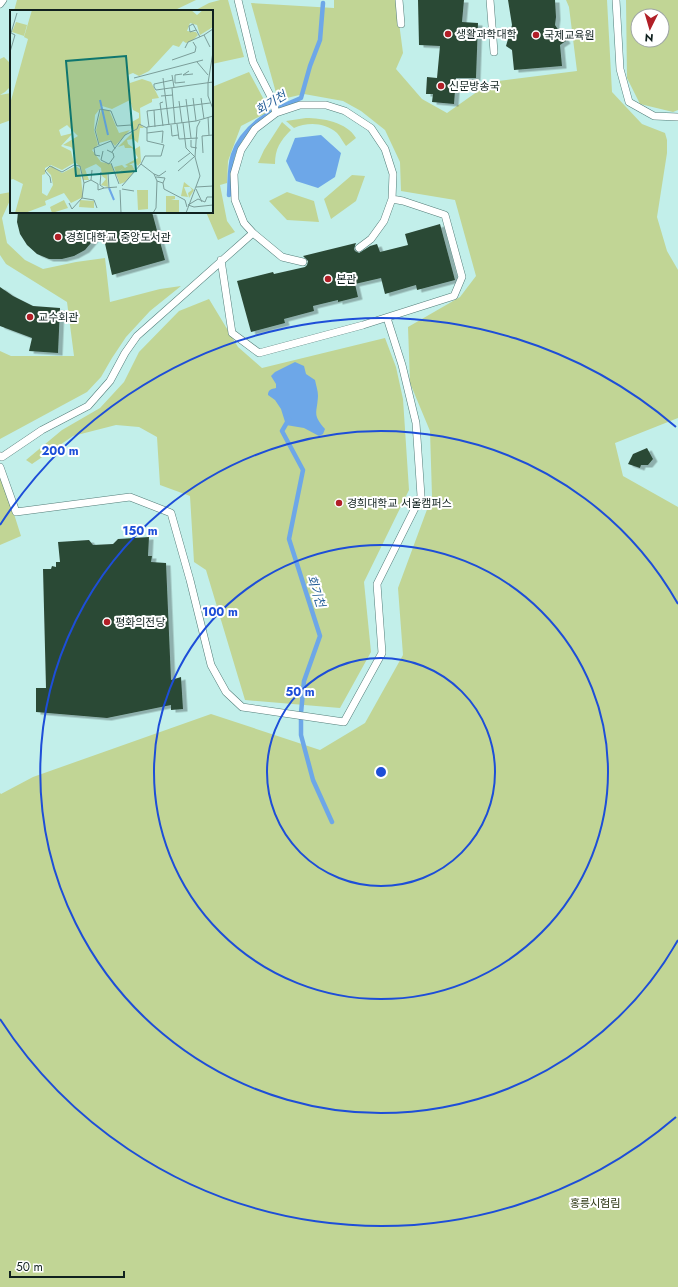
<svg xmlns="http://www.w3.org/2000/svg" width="678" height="1287" font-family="Jost,'Noto Sans KR',sans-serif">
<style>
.green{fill:#c1d595;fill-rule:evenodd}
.water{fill:#6da7e8}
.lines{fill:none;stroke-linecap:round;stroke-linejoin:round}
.stream{stroke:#6da7e8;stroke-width:4.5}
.building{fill:#2c4836;filter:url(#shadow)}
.service-casing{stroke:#537d79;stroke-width:8}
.service{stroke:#fff;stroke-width:7}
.ring{fill:none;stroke:#1d4ed8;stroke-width:2}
.poi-dot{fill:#b11f27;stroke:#fff;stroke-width:1.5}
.labels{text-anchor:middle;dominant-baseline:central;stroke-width:4;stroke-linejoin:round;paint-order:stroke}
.poi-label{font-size:11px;fill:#10211f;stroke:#fff;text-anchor:start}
.park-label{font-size:11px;fill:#2a3410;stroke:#fff}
.water-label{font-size:12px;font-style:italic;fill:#1e5994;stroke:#fff}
.inset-river{fill:none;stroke:#6da7e8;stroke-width:2}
.inset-road{fill:none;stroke:#7b9d99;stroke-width:1}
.view{fill:#0f766e;fill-opacity:0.15;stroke:#0f766e;stroke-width:2}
.inset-edge{fill:none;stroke:#10211f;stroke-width:2}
.centre{fill:#1d4ed8;stroke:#fff;stroke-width:2}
.ring-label{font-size:12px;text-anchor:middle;font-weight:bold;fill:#1d4ed8;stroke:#fff;stroke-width:4;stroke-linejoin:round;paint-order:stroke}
</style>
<defs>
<filter id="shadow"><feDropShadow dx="4.5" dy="2.5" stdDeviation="0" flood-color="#0004"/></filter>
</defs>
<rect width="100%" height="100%" fill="#c2efea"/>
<!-- green -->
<path class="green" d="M17 0H196L173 11H14Z
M220 0H228L244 57 212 64V11H194L209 3Z
M334 0H396L403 53 396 69 422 99 447 113 491 82 577 71 569 7 566 0H607L612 92 642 124 665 133 667 140V153L657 217 667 251 678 270V418L615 443 623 476 678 507V1287H0V793L1 794 33 777 211 714 320 750 365 723 403 655 398 588 432 496 430 431 410 383 408 327 460 297 476 276 455 200 401 191 400 162 385 130 361 111 343 101 304 94 278 100 251 3 334 8Z
M626 0H678V110L673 112 640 104 627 78ZM638 16H662V40H638Z
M4 57 11 64V86L5 92 0 95V59Z
M249 72 270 111 241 126 228 161 227 183 220 185 227 221 235 232 218 240 206 212H212V87Z
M11 93V120L0 124V95Z
M306 118C322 118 347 122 356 138L346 146C343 142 340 136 337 133 325 122 307 122 294 128L286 121Z
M282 122 291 130C280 141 275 149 275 164L258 163 264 150Z
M352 175 365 176 356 201 331 219 324 199Z
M11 192V198L2 218 7 243 25 260 43 269 76 262 105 258 110 302 160 289 181 286 150 311 126 337 112 358 101 377 87 392 0 439V351L11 356H74L67 302 6 264 0 255V194Z
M287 192 314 201 319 222 287 220 269 201Z
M209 299 238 347 262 368 385 338 396 367 403 399 409 490 364 582 371 652 340 708 245 700 206 570 194 562 190 496 160 485 157 437 139 427 116 425 73 436 32 464 26 460 62 430 100 408 124 382 139 352 179 311Z
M0 470 21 536 0 545Z"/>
<!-- water -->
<path class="water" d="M321 135 341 153 335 177 318 188 296 181 286 161 295 138Z
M295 362 304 366 306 374 315 380C316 385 318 391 318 396 317 414 312 414 325 429L323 434 319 436 304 428 286 425 281 409 275 400 268 395C268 390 271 389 276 388V384L271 376 275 372Z"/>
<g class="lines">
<!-- stream -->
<path class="stream" d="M229 195C230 182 229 168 233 155 243 124 274 109 301 98L310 66 320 40 323 3
M289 419 282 431 303 470 289 539 320 636 304 681 301 713V735L313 780 332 822"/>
</g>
<!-- building -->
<path class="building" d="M418 0H464L462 22 478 23 476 78H456L454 104 432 102 433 94H426L427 77 437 78 440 46 419 45Z
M508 0H555L556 17 555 25 566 41 560 45 562 66 514 70 512 50 506 46 512 25Z
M18 212H152L165 260 112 275 102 230 85 250 74 256 62 259H49L37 254 27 245 20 234 17 222Z
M440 224 455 280 417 290 416 285 385 294 381 278 355 284 358 297 338 302V300L313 306 314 311 284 319 285 323 251 332 237 281 273 272 274 274 305 267 307 265 308 261 303 256 356 243 354 249 355 251 359 253 370 246 377 244 380 252 408 245 405 234Z
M0 287 13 296 33 306 60 308 58 353 29 351 32 338 0 326Z
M647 448 653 459 648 465H641L640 468 628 464 633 454Z
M149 537 148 556H152L151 562 166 563 171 680 181 677 183 709 171 710V705L107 718 36 712V688H46L43 569H51L52 566 56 567V562H60L58 542 89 540 93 545 113 544 118 539Z"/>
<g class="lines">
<!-- service casing -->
<g class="service-casing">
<path id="service" d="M238 0 253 62 272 99 276 113
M399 0 401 24
M490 0 494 52
M616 0 620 69 629 102 654 116 678 117
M0 4 3 0
M221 260 232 333 259 353 363 325 454 296 462 277 445 215 403 201 392 199
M303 262 282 257 253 233 244 223 235 200 234 174 241 150 255 129 276 113 300 105H326L345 111 371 128 385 149 393 174 392 199 384 221 371 239 359 248
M0 456 2 457 42 430 88 406 110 381 125 353 137 336 253 233
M0 467 16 512 130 497 171 513 190 580 211 665 226 692 242 707 344 722 382 653 377 584 421 496 416 423 402 365 387 318"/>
</g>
<!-- service -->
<use href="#service" class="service"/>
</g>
<!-- distance rings -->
<g class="ring">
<circle cx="381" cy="772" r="114"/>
<circle cx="381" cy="772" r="227"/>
<path d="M678 940A341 341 0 1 1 678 604"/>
<path d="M676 1117A454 454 0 0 1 0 1019M0 525A454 454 0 0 1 676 427"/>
</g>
<!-- markers -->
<g class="poi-dot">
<circle cx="448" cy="34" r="4"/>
<circle cx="536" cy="35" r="4"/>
<circle cx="441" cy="86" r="4"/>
<circle cx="58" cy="237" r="4"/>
<circle cx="328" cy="279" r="4"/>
<circle cx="30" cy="317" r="4"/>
<circle cx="339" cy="503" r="4"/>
<circle cx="107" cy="622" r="4"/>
</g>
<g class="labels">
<!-- poi labels -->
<g class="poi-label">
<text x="456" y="34">생활과학대학</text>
<text x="544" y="35">국제교육원</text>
<text x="449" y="86">신문방송국</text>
<text x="66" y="237">경희대학교 중앙도서관</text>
<text x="336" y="279">본관</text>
<text x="38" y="317">교수회관</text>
<text x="347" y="503">경희대학교 서울캠퍼스</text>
<text x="115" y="622">평화의전당</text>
</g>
<!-- park labels -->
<g class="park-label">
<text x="595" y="1203">홍릉시험림</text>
</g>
<!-- water labels -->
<g class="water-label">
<text transform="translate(271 103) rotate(-31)">회기천</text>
<text transform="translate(316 591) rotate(72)">회기천</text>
</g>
</g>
<!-- overview -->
<g transform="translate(10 10)">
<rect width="203" height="203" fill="#c2efea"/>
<path d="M22 0H181L187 5 193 0H203V17L190 25 187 15 180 13 177 21 186 22 188 25 182 31 176 33 173 31 169 37 163 35 139 61 129 66 123 63 118 65 120 73 132 69 141 72 149 88 142 89V92L130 98 131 115 134 118H130L128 133 123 129 117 130 118 134 125 139 130 136 131 152 128 156 125 152 119 155H122L125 161 115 172 110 174 106 164 114 158 106 163 104 157 112 155 115 158 118 156 115 155 128 148 122 138H115L114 135 108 137 124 121 120 113 129 108V103L123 100 120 90 102 99 92 96 85 105 84 120 88 135 82 140 91 152 101 154 104 162 97 163 98 177 91 175 96 169 92 166 91 158 86 154 75 159 79 170H73L71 157 66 153 65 143 61 137 53 135 68 126 57 115 49 120 51 126 63 123 51 136 61 141 64 153 52 160 41 155 35 158V164L32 165V183L37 186 43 175 41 165 36 160 42 156 52 163 66 156 70 159 73 187 61 193 54 183 35 191 36 195 15 203H5L13 174 3 169 0 170V94L18 29 14 27ZM6 12 17 15 14 26 2 22ZM91 100H99L109 123 120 120 105 136 100 130 89 133 86 120ZM174 172 184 180 179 188 178 183 182 180 180 177H174L178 187 171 186ZM127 180H138V199L128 200ZM156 186H165V189L161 190H169V203H156ZM54 190 58 198 42 203 40 197ZM70 190 84 191V198L69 197Z" fill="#c1d595"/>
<path class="inset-river" d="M90 90 98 125M99 178 104 190"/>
<path class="inset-road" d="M186 20 180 22 179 16 183 14 190 27M200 37 194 25 203 19M175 38 178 32 194 25M0 42 5 25 1 23 7 3M203 42 198 73V86L203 99M162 50 185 42 186 37 183 32M187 52 198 65M179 61 173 65 183 64M172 64 165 65V73L175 72M162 65 164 77M124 68 193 50M153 68 159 115M163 70 144 74V77L146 80 203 72M162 78 165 114M151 86 163 85M183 88 186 111M191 88 194 109M176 89 181 128M169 91 172 113M144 100 145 117M137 101 200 93M137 101 139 117M198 107 199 125M173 113 176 138 185 147M167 114 169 129 188 128M161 115 162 126 168 125M153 116 150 93 153 92M137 117 186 111 203 106M137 123 153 121 152 133M181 130V137L187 138M89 135 85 120 90 99 101 101 107 116 121 115 123 121M93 141 91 150 99 154 104 147 103 143 97 140M102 142 115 125 127 119 129 114 137 118M193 143 192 126 203 125M90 146 85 145 84 138 101 131 105 139M168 152 180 143M101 153 109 174M131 154 144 164 147 171 146 198 143 203M168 161 184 147M91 162 90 175 94 178 107 177M98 163 99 178M144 164 149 166 156 161M146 167 155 168 153 173M81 170 88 174V180L94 178M147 171 153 173 154 179 175 190 177 197M41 173 40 167 35 161 40 156 52 162 64 155 70 156 74 173 81 170 82 160M112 176 131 154 135 146H151L154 135 137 131V117M186 177 203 176M112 179 124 181M186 179 192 192M110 180 111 203M72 188 84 190 87 198M59 193 62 199 72 188 74 173M178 195 188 189 195 192 197 187H203M178 195 184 197 203 195M176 203 190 166 185 147 187 117 190 111"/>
<path class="view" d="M116 46 126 161 66 166 56 51Z"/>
<rect width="203" height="203" class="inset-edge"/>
</g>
<circle cx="381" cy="772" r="6" class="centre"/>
<g class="ring-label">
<text x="60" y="455">200 m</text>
<text x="140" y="535">150 m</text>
<text x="220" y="616">100 m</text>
<text x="300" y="696">50 m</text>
</g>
<!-- north arrow -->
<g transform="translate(650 28) rotate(185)"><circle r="19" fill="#ffffff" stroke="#9fa6a5"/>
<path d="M0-3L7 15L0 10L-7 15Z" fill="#b11f27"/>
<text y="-6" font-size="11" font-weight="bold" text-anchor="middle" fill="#10211f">N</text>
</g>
<!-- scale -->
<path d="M10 1271v6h114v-6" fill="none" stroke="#10211f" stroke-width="2"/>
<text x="16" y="1271" font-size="12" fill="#10211f" stroke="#ffffff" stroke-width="3" paint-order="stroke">50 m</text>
</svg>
